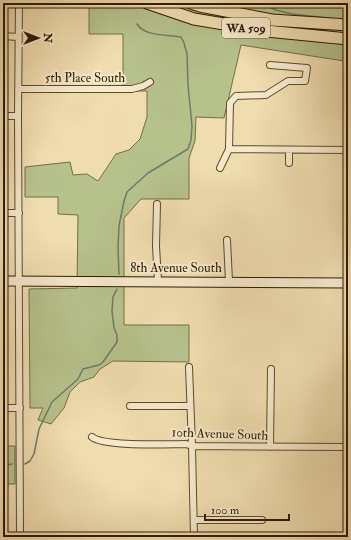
<svg xmlns="http://www.w3.org/2000/svg" width="351" height="540" font-family="'IM FELL Double Pica',serif">
<style>
.green{fill:#b6c18c;stroke:#726e46}
.lines{fill:none;stroke-linecap:round;stroke-linejoin:round}
.stream{stroke:#6f7b69;stroke-width:1.5}
.street-casing{stroke:#5e4a2c;stroke-width:8}
.secondary-casing{stroke:#2e1a00;stroke-width:11}
.highway-casing{stroke:#2e1a00;stroke-width:13}
.street{stroke:#f5e8cb;stroke-width:6}
.secondary{stroke:#f5e8cb;stroke-width:9}
.highway{stroke:#efdcaf;stroke-width:11}
.labels{text-anchor:middle;dominant-baseline:central;stroke-width:4;stroke-linejoin:round;paint-order:stroke}
.shield{fill:#f5e8cb;stroke:#6a583d;stroke-width:1}
.shield-label{font-size:12px;font-weight:bold;fill:#2e1a00}
.street-label{font-size:13px;fill:#2e1a00;stroke:#f5e8cb}
</style>
<rect width="100%" height="100%" fill="#efdcaf"/>
<filter id="stains"><feTurbulence type="fractalNoise" baseFrequency=".005" numOctaves="4"/><feColorMatrix values="0 0 0 0 .2 0 0 0 0 .09 0 0 0 0 .02 0 0 0 .5 -.17"/></filter>
<radialGradient id="worn" r=".72"><stop offset=".6" stop-color="#630" stop-opacity="0"/><stop offset="1" stop-color="#630" stop-opacity=".3"/></radialGradient>
<!-- green -->
<path class="green" d="M89 3H344V61L241 45 224 118 196 117 195 141 189 158V199H141L124 218V325H189V362L113 361 100 369 94 377 80 382 70 392 64 408 51 424 38 420 43 408H30L29 289 77 288 78 215 58 214V197H25V167L70 162 73 175 87 174 98 181 116 154 129 150 140 139 147 117V91H123V34H89Z
M3 446H15V484H3Z"/>
<g class="lines">
<!-- stream -->
<path class="stream" d="M260 3 276 10 292 14 328 18
M119 274 118 247 119 226 124 201 127 192 148 173 188 149 191 140 192 126 188 85 187 54 184 43 181 37C167 34 145 37 137 24
M25 464 30 461 34 454 39 429 52 402 78 379 83 369 99 365 103 362 117 342V335L114 328 112 311 113 297 117 289
M3 470 7 465 12 464"/>
<!-- street casing -->
<g class="street-casing">
<path id="street" d="M19 3 18 116 20 537
M3 36 18 37
M18 89H132L143 86 150 82
M3 116H18
M229 149 348 150
M289 163V150
M220 168 229 149 230 103 236 96 266 95 288 81H305L307 68 270 65
M157 204 156 246 158 281
M3 213H19
M227 240 229 281
M189 367 192 446 194 537
M130 406H190
M3 408H20
M92 437C104 447 168 444 186 444L192 446 348 447
M270 447 271 369
M194 520H262"/>
</g>
<!-- secondary casing -->
<g class="secondary-casing">
<path id="secondary" d="M3 281 348 283"/>
</g>
<!-- highway casing -->
<g class="highway-casing">
<path id="highway" d="M147 3 194 19 266 31 348 39
M191 3 200 6 272 20 348 25"/>
</g>
<!-- street -->
<use href="#street" class="street"/>
<!-- secondary -->
<use href="#secondary" class="secondary"/>
<!-- highway -->
<use href="#highway" class="highway"/>
</g>
<g class="labels">
<!-- shield labels -->
<rect class="shield" x="222" y="18" width="48" height="20" rx="3"/>
<g class="shield-label">
<text x="246" y="28">WA 509</text>
</g>
<!-- street labels -->
<g class="street-label">
<text x="85" y="78">5th Place South</text>
<text x="176" y="268">8th Avenue South</text>
<text transform="translate(220 434) rotate(2)">10th Avenue South</text>
</g>
</g>
<!-- margin -->
<rect width="351" height="540" fill="none" stroke="#efdcaf" stroke-width="16"/>
<rect x="4" y="4" width="343" height="532" fill="none" stroke="#2e1a00" stroke-width="2"/>
<rect x="8" y="8" width="335" height="524" fill="none" stroke="#2e1a00"/>
<!-- north arrow -->
<g transform="translate(38 38) rotate(90)" stroke="#f5e8cb" stroke-width="3" paint-order="stroke">
<path d="M0-3L7 15L0 10L-7 15Z" fill="#2e1a00"/>
<text y="-6" font-size="11" font-weight="bold" text-anchor="middle" fill="#2e1a00">N</text>
</g>
<!-- scale -->
<path d="M205 514v6h84v-6" fill="none" stroke="#2e1a00" stroke-width="2"/>
<text x="211" y="514" font-size="12" fill="#2e1a00" stroke="#f5e8cb" stroke-width="3" paint-order="stroke">100 m</text>
<rect width="100%" height="100%" filter="url(#stains)"/>
<rect width="100%" height="100%" fill="url(#worn)"/>
</svg>
